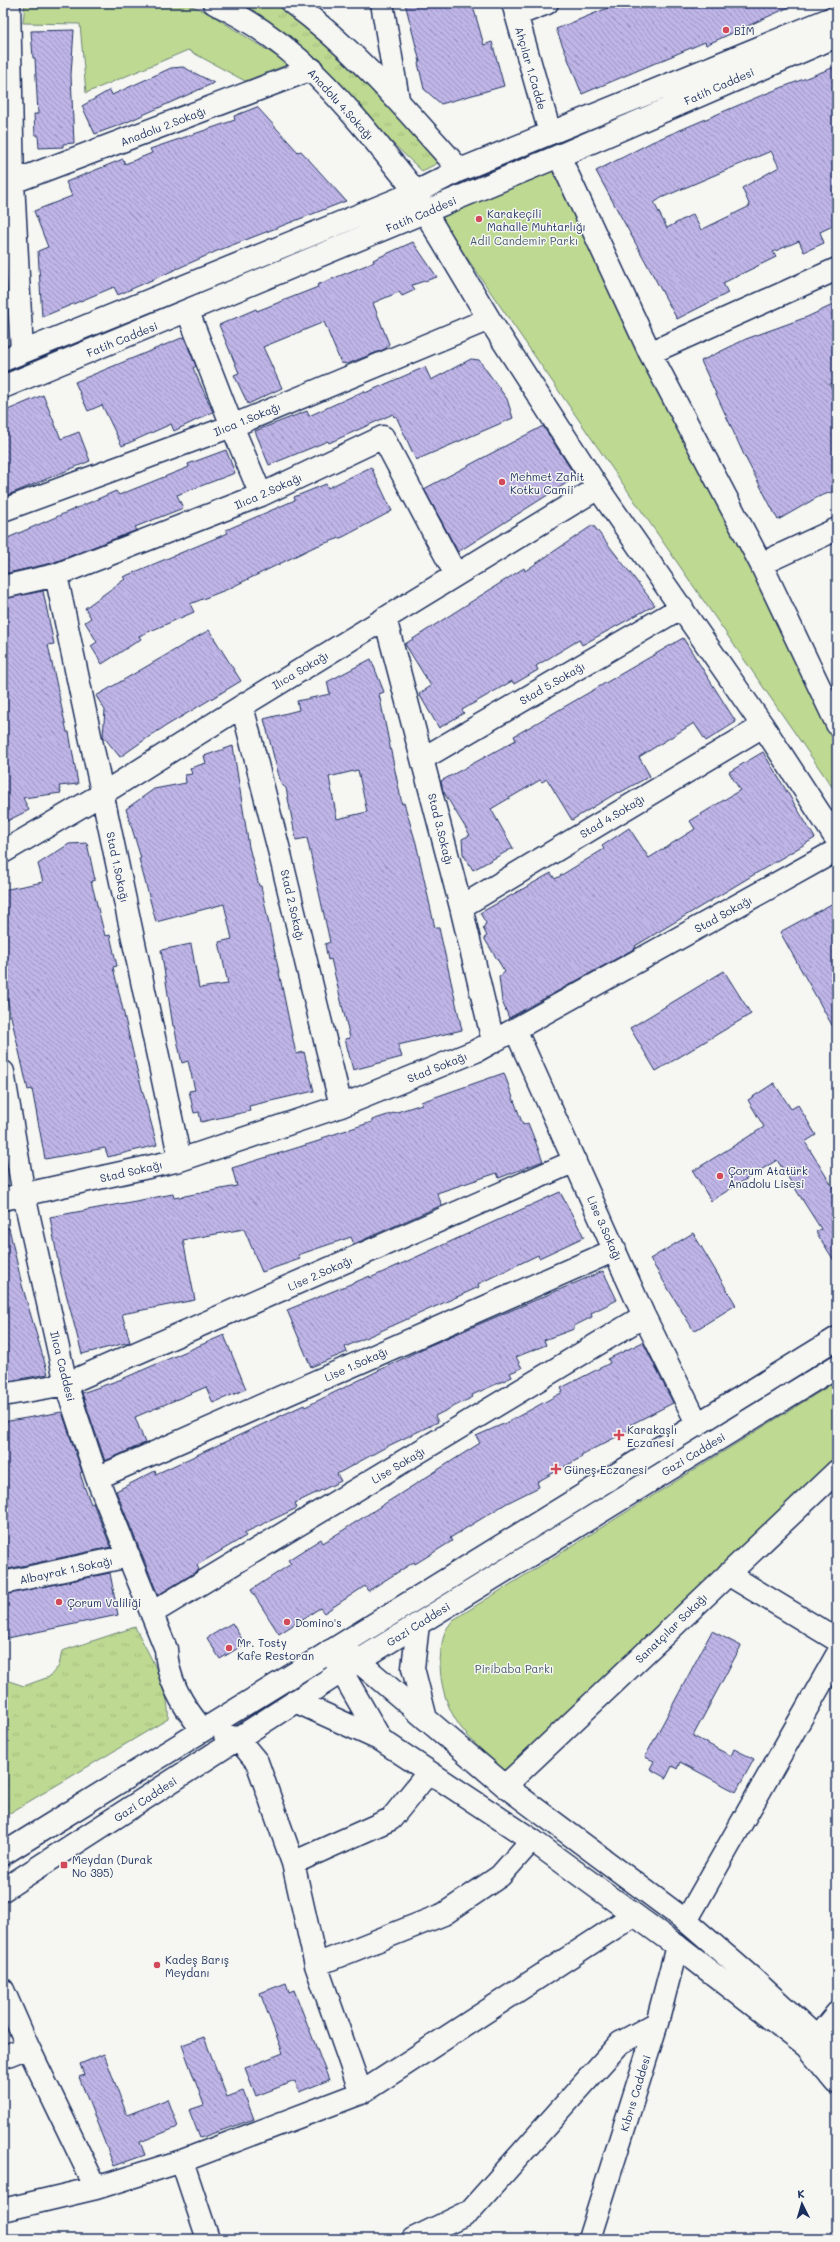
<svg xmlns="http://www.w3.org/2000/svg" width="840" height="2242" font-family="Mali,sans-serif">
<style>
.grass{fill:url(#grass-tufts);stroke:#6c8478}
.green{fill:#bed991;stroke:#6c8478}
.building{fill:url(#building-back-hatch);stroke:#1b2f5e;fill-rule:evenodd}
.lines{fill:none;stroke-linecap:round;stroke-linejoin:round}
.minor-casing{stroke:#1b2f5e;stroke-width:25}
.major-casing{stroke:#1b2f5e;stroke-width:25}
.minor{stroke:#f6f6f2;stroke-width:22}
.major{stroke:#f6f6f2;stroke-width:22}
.poi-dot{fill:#d1495b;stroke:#f6f6f2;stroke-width:1.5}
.labels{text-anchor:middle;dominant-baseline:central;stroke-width:3;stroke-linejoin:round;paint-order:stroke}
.poi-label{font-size:11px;fill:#1b2f5e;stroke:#f6f6f2;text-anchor:start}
.street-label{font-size:11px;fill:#1b2f5e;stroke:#f6f6f2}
.park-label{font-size:11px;fill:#445a6b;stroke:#f6f6f2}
</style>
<defs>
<pattern id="grass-tufts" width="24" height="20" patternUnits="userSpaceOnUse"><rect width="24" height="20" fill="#bed991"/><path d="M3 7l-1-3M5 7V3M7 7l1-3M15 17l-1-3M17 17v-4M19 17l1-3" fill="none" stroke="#a3bb7f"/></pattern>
<pattern id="building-back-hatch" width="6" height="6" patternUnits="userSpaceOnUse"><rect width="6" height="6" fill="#bfb5e7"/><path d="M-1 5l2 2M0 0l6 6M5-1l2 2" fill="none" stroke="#9a94be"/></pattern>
</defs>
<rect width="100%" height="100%" fill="#f6f6f2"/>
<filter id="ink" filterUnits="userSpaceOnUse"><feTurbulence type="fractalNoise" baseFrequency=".025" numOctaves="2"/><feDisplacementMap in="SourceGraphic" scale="8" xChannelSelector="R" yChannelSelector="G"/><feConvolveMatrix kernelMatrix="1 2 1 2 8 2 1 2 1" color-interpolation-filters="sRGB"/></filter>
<g filter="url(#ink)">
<!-- grass -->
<path class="grass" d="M228 3H278L287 8 327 40 440 162 422 171 384 135Z
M3 239 7 345 3 342Z
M135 1627C148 1653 171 1690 168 1719L3 1817V1679L24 1686 49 1677 59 1666 62 1651Z"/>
<!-- green -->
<path class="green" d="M25 3H184L207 12 289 64 245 81 188 50 86 93 80 24 23 23Z
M551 168 837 736V794L438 216Z
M837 1381V1463L509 1774C494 1760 475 1746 462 1729 442 1703 435 1667 444 1635 445 1630 450 1624 453 1620Z"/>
<!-- building -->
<path class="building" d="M405 3H472L484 45 492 42 504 86 441 104 424 89 418 63 420 62Z
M620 3H798L706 45 705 42 582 94 556 29Z
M74 30 71 75 74 143 63 144V147L39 148 38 135H35L34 114H38L35 58H33L31 31Z
M837 66V224L820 232 824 243 804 252 799 241 773 252 776 257 723 283 728 293 677 319 596 171 652 142 760 96ZM771 151 779 167 742 188 750 206 701 230 693 214 667 228 654 203 661 198Z
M183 67 214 83 125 123 95 134 82 106 110 90 112 95 171 68Z
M257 107 298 152 301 151 346 201 217 251 118 295 114 287 42 317 38 251 48 247 34 211 72 196 66 182 123 159 125 164 152 153 150 149 235 120 234 116Z
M413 242 437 277 412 285 415 290 402 296 399 292 373 303 389 344 385 349 347 364 341 363 324 322 263 347 282 388 248 404 234 375 239 373 219 325 256 309 257 311 318 287 317 285 374 262 373 260Z
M837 303V381L830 384 837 402V490L818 497 778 520 744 455 701 361 746 339 807 317Z
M184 337 196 366 193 368 213 412 174 431 171 424 122 446 102 405 88 411 75 382Z
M471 359 479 360 507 399 513 418 416 460 396 416 394 417 393 414 329 443 328 441 269 465 255 431 307 411 309 416 364 391 365 393 425 367 431 380Z
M43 395 61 439 79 432 90 461 3 497V412Z
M543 426 576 477 458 552 424 489Z
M226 450 235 473 177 495 183 508 135 527 137 530 52 563 3 574V540L116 491 119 495 189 467 188 464Z
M371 467 392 511 343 537 314 547 228 589 190 604 194 612 139 636 141 639 102 664 91 646 97 642 85 622 91 618 85 608 125 579 123 577 228 533 226 530 295 500 294 497 326 484 328 488Z
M593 525 655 605 582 645 579 640 536 666 538 670 514 684 512 681 462 710 464 713 439 728 419 694 431 686 405 644 524 568 525 571Z
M43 591 54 644 48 645 67 732H69L78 784 59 786 61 793 23 798 29 810 3 823V599Z
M209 630 241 681 156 732 120 757 103 736 105 710 96 696Z
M683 638 736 722 706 741 694 723 639 757 650 776 619 793 618 792 572 820 547 779 542 782 540 780 491 809 513 848 473 870 463 854 462 839 470 835 443 791 441 781 516 740 514 736Z
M371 659 384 692 379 694 402 804 404 803 416 843 435 928H439L462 1030 398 1045 402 1057 353 1070 345 1039 350 1038 331 959 328 960 325 944 330 942 307 838 296 840 286 788 281 784 264 719 299 710 297 701 330 694 327 682ZM358 770 367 812 337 819 329 777Z
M233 746 249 847 259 886H261L296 1054 304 1052 314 1091 249 1106 250 1111 201 1122 199 1112 194 1113 189 1091 195 1090 188 1061 182 1063 174 1026H173L161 950 191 944 199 988 228 984 219 942 232 939 224 904 156 922 139 859 141 858 126 809 154 789 186 783 185 775 192 774 190 768 206 763 204 756Z
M763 752 815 838 635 946 636 948 632 950 509 1018 502 1001 499 977 505 972 484 938 487 936 483 928 486 923 480 913 551 873 555 879 604 849 602 846 629 828 649 858 695 829 690 821 740 790 729 772Z
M87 843 95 880 91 881 105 936 110 935 117 966 113 967 137 1070 157 1145 108 1157 105 1148 45 1159 32 1089 28 1090 7 999 3 1000V890L43 882 38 864 69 844Z
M837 901V1034L780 932Z
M724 971 751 1014 656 1071 630 1028Z
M504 1073 523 1125 528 1123 543 1161 499 1178 497 1173 437 1193 442 1205 354 1244 351 1237 298 1255 300 1259 262 1272 244 1229 183 1240 195 1300 122 1314 130 1342 82 1354 59 1267 50 1217 173 1194 174 1198 237 1186 232 1168 322 1140V1138L372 1122V1120L422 1104 421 1102Z
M774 1083 791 1109 798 1105 816 1135 805 1142 837 1194V1265L816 1232 821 1229 777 1160 711 1201 693 1171 764 1127 748 1100Z
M560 1192 584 1237 539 1258 538 1255 478 1284 479 1287 345 1347 347 1352 311 1367 287 1310 370 1276V1278Z
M3 1228H9L22 1285 48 1374 3 1382Z
M693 1233 736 1305 694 1331 650 1259Z
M603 1271 617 1300 591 1313 592 1317 574 1326V1329L544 1340 546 1345 516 1357 522 1368 510 1373 512 1377 472 1395 473 1397 435 1416 438 1422 386 1447 337 1474 341 1481 295 1503 297 1508 244 1533 246 1536 197 1565 199 1570 158 1595 116 1491 155 1471 156 1474 304 1405 305 1407 426 1347Z
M224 1335 246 1389 213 1403 206 1387 135 1417 145 1443 105 1461 82 1393 122 1379Z
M643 1342 673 1403 628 1426 630 1430 581 1455 582 1457 537 1482 539 1487 507 1503 450 1538 452 1541 415 1564 414 1562 368 1591 365 1586 324 1613 320 1608 279 1634 251 1590 291 1564 288 1560 321 1539 323 1543 480 1443 476 1436 508 1422 563 1392 561 1388 610 1363 608 1359Z
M62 1412 82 1472 80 1473 84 1486 91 1504 93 1503 111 1547 3 1570V1422Z
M110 1573 118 1615 3 1639V1595Z
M232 1623 245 1644 220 1659 207 1638Z
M712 1631 741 1646 693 1736 731 1756 734 1749 754 1759 736 1792 680 1762 677 1769 672 1766 666 1778 650 1769 654 1761 645 1757Z
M286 1983 289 1992 294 1990 329 2080 299 2092 295 2081 256 2096 245 2068 283 2053 260 1993Z
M204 2037 227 2097 243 2091 254 2119 200 2138 189 2110 204 2105 182 2045Z
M104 2054 127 2115 168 2099 178 2127 140 2142 145 2155 114 2166 79 2077 84 2075 80 2064Z"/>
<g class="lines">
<!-- minor casing -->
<g class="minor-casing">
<path id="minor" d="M9 3 13 182 22 352
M382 3 398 99
M513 3 550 133
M516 15 547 3
M559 156 650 353 761 564 837 724
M13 182 312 69
M425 212 489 319 598 488 763 726 837 840
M188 312 232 426 261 495
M650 353 837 269
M3 510 232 426 489 319
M761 564 837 529
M56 575 180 1160
M3 587 56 575 261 495 383 437 456 575
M385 618 461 907 493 1041
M242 706 279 850 341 1106
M422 759 682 607
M3 852 102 794 242 706 598 488
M461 907 763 726
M515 1029 644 1316 698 1425
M3 1072 24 1195 66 1384 97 1478 166 1649C167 1680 183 1707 203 1730
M3 1199 180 1160 341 1106 476 1051 837 850
M3 1395 66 1384 575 1161
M97 1478 615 1250
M728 1574 837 1640
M3 1583 129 1556
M152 1613 644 1316
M225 1735 238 1739 257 1762 293 1863 316 1965 361 2093
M505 1786 837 1471
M3 1854 837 1338
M293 1863 391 1819 428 1773
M3 1890 358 1661 837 1366
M686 1921 837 1655
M316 1965 444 1914 500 1876 532 1840
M3 1990 28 2047 96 2188
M818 2036 837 2013
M3 2057 28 2047
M182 2161 208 2239
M3 2210 96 2188 182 2161 361 2093 634 1915
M413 2239 469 2212 620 2043 657 2023
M589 2239 657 2023 677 1946"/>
</g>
<!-- major casing -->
<g class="major-casing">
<path id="major" d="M214 3C303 44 357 119 416 192L421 204
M292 3C357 51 406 110 460 170
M3 360 416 192 460 170 837 16
M3 387 559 156 837 36
M418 1624 413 1668 426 1719
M342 1645 358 1661 505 1786 686 1921 752 1978 837 2056
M330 1651 381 1740
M295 1701 381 1740 532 1840 677 1946 806 2046 837 2083"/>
</g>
<!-- minor -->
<use href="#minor" class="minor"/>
<!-- major -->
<use href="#major" class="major"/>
</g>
</g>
<!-- markers -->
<g class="poi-dot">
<circle cx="726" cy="30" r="4"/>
<circle cx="479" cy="219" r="4"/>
<circle cx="502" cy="482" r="4"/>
<circle cx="720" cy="1176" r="4"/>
<path d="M617 1429h4v4h4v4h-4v4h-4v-4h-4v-4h4z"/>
<path d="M554 1463h4v4h4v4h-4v4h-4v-4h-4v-4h4z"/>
<circle cx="59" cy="1602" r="4"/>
<circle cx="287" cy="1622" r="4"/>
<circle cx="229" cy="1648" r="4"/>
<rect x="60" y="1861" width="8" height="8" rx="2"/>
<circle cx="157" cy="1965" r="4"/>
</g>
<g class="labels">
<!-- poi labels -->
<g class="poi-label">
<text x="734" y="30">BİM</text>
<text x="487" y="213">Karakeçili<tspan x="487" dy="13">Mahalle Muhtarlığı</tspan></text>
<text x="510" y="476">Mehmet Zahit<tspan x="510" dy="13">Kotku Camii</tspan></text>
<text x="728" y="1170">Çorum Atatürk<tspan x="728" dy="13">Anadolu Lisesi</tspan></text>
<text x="627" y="1429">Karakaşlı<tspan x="627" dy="13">Eczanesi</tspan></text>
<text x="564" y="1469">Güneş Eczanesi</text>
<text x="67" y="1602">Çorum Valiliği</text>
<text x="295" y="1622">Domino's</text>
<text x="237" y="1642">Mr. Tosty<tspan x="237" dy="13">Kafe Restoran</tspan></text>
<text x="72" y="1859">Meydan (Durak<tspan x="72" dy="13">No 395)</tspan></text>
<text x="165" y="1959">Kadeş Barış<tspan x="165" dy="13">Meydanı</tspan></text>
</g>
<!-- street labels -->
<g class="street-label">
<text transform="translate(531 68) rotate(74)">Ahçılar 1.Cadde</text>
<text transform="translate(719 86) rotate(-24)">Fatih Caddesi</text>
<text transform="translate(341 104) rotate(48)">Anadolu 4.Sokağı</text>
<text transform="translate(163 126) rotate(-21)">Anadolu 2.Sokağı</text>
<text transform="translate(421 214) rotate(-23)">Fatih Caddesi</text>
<text transform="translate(122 339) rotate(-22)">Fatih Caddesi</text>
<text transform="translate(247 419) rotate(-22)">Ilıca 1.Sokağı</text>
<text transform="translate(268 491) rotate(-24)">Ilıca 2.Sokağı</text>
<text transform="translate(300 670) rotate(-31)">Ilıca Sokağı</text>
<text transform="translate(552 683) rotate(-30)">Stad 5.Sokağı</text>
<text transform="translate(612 816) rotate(-31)">Stad 4.Sokağı</text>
<text transform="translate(441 829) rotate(76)">Stad 3.Sokağı</text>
<text transform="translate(118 867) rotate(78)">Stad 1.Sokağı</text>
<text transform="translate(293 905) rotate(77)">Stad 2.Sokağı</text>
<text transform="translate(723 914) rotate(-29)">Stad Sokağı</text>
<text transform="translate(437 1067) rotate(-22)">Stad Sokağı</text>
<text transform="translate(131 1171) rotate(-13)">Stad Sokağı</text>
<text transform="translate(605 1228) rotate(66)">Lise 3.Sokağı</text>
<text transform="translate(320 1273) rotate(-24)">Lise 2.Sokağı</text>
<text transform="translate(356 1364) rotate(-24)">Lise 1.Sokağı</text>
<text transform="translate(63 1366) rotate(76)">Ilıca Caddesi</text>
<text transform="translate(693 1454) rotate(-31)">Gazi Caddesi</text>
<text transform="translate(398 1465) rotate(-31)">Lise Sokağı</text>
<text transform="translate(66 1570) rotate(-12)">Albayrak 1.Sokağı</text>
<text transform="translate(418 1624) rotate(-32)">Gazi Caddesi</text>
<text transform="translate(671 1628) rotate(-44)">Sanatçılar Sokağı</text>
<text transform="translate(145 1799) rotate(-33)">Gazi Caddesi</text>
<text transform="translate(635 2093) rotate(-73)">Kıbrıs Caddesi</text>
</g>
<!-- park labels -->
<g class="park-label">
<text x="524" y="240">Adil Candemir Parkı</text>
<text x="514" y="1668">Piribaba Parkı</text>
</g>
</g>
<!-- margin -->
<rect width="840" height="2242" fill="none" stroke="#f6f6f2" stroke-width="16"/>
<rect x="8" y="8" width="824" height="2226" fill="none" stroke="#1b2f5e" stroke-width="1.5" filter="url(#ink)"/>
<!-- north arrow -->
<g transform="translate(802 2204) rotate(355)" stroke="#f6f6f2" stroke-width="3" paint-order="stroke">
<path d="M0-3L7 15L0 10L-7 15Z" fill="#1b2f5e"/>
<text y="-6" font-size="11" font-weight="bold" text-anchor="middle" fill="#1b2f5e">K</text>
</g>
</svg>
